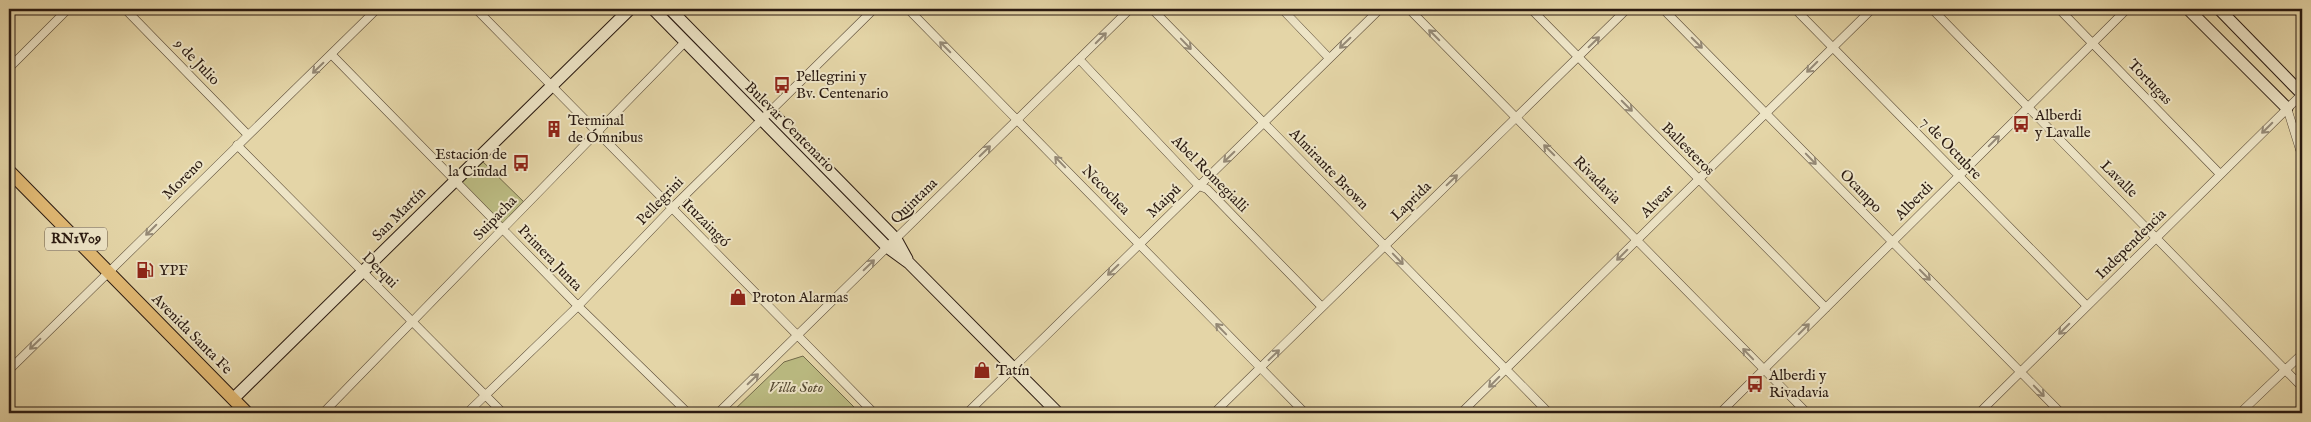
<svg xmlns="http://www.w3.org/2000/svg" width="2311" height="422" font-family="'IM FELL English',serif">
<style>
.green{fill:#bbbb82;stroke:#726a4a}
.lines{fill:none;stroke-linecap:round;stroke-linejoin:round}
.minor-casing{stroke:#584936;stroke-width:9}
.secondary-casing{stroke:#2a1a11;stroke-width:13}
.primary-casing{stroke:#2a1a11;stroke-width:14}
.minor{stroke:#ede4c6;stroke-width:8}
.secondary{stroke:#ede4c6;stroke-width:11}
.primary{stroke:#e2ba74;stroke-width:12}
.oneway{stroke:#958975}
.labels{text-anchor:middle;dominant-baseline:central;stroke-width:4;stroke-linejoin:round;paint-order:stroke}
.shield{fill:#ede4c6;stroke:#645747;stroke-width:1}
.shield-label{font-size:14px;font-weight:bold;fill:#2a1a11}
.street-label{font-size:15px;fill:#2a1a11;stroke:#ede4c6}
.poi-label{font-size:15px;fill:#2a1a11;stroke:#ede4c6;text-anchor:start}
.park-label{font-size:15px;font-style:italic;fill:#564a33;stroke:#ede4c6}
</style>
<rect width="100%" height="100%" fill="#e4d5a7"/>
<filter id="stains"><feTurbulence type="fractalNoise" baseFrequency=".004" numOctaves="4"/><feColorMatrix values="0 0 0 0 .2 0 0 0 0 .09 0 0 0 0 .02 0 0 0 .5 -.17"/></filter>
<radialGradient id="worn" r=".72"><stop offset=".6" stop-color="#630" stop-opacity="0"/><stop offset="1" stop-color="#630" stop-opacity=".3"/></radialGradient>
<!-- green -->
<path class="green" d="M478 157 527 205 503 230 455 181Z
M803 356 860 413H731L784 362Z"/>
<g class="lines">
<!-- minor casing -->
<g class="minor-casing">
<path id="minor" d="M125 9 248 135
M476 9 874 413
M908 9 1305 413
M1152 9 1549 413
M1282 9 1329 58
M1409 9 1807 413
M1531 9 1826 308
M1663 9 2061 413
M1795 9 2087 306
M1932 9 2302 387
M2059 9 2220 174
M332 55 578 306 688 413
M1079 59 1199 186 1207 189 1322 307
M9 68 68 9
M2287 108 2302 156
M237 145 503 413
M9 370 377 9
M323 413 685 42
M467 413 578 306 672 208 874 9
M718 413 1130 9
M967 413 1380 9
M1214 413 1627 9
M1461 413 1872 9
M1720 413 2127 9
M1979 413 2302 94
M2240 413 2302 354"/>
</g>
<!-- secondary casing -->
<g class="secondary-casing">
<path id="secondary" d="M653 9 887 247 909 263 1058 413
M670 9 896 239 907 259
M2188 9 2287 108
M2219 9 2302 94
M233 399 630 9"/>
</g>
<!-- primary casing -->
<g class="primary-casing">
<path id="primary" d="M9 171 247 413"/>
</g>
<!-- minor -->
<use href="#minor" class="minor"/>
<!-- secondary -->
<use href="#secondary" class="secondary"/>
<!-- primary -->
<use href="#primary" class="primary"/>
</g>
<!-- one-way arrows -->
<defs><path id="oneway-shaft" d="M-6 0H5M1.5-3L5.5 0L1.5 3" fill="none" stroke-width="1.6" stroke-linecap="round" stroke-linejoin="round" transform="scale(1.25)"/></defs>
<g class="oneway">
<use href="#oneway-shaft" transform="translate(1434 35) rotate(-135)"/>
<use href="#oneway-shaft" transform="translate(1101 38) rotate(-45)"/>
<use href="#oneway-shaft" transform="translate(1594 42) rotate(-44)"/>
<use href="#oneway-shaft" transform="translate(1345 43) rotate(136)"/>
<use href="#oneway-shaft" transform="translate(1697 43) rotate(45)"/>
<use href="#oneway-shaft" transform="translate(1186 44) rotate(46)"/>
<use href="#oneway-shaft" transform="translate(945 47) rotate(-135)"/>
<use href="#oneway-shaft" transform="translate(1812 67) rotate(135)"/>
<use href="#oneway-shaft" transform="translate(318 68) rotate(136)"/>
<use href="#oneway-shaft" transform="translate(1627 106) rotate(45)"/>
<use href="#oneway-shaft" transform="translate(2267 128) rotate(135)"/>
<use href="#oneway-shaft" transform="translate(1994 141) rotate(-45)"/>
<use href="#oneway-shaft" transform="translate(1549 150) rotate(-135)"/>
<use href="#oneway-shaft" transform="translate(985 151) rotate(-44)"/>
<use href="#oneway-shaft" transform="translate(1229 157) rotate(136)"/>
<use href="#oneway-shaft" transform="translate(1811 159) rotate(46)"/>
<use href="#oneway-shaft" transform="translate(1060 162) rotate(-134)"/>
<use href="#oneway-shaft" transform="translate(1452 180) rotate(-44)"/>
<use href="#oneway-shaft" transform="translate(151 230) rotate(135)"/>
<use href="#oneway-shaft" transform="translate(1622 255) rotate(135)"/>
<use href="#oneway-shaft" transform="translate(1398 259) rotate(46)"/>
<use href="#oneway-shaft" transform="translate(869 265) rotate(-44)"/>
<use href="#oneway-shaft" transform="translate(1113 270) rotate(136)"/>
<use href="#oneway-shaft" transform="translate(1925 275) rotate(45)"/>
<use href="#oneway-shaft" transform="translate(1221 329) rotate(-134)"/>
<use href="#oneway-shaft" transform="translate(1804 329) rotate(-45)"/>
<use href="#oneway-shaft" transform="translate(2064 329) rotate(135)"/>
<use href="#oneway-shaft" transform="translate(35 344) rotate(136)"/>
<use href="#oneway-shaft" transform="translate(1748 354) rotate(-134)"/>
<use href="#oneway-shaft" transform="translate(1274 355) rotate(-44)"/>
<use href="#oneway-shaft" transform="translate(753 379) rotate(-44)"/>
<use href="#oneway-shaft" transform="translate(1494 382) rotate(135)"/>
<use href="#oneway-shaft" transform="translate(2039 391) rotate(46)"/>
</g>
<!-- icons -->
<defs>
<g id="bus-bare" transform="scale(1.35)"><path d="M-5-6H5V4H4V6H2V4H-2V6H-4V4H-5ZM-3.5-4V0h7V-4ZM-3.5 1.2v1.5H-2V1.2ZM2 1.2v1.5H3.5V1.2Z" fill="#8f2418" stroke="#ede4c6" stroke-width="2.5" paint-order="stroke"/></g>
<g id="building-bare" transform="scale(1.35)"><path d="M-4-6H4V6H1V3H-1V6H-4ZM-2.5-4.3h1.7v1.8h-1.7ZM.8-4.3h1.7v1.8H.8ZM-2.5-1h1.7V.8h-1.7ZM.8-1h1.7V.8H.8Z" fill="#8f2418" stroke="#ede4c6" stroke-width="2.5" paint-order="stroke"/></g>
<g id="fuel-bare" transform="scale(1.35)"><path d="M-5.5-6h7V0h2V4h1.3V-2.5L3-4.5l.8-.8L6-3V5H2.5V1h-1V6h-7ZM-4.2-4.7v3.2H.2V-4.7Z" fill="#8f2418" stroke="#ede4c6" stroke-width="2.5" paint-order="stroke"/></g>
<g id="shop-bare" transform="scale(1.35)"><path d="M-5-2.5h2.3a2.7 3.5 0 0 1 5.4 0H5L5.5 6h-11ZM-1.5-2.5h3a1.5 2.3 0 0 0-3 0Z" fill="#8f2418" stroke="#ede4c6" stroke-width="2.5" paint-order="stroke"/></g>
</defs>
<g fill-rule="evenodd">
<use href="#bus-bare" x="782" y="85"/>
<use href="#bus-bare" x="2021" y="124"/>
<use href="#building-bare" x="554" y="129"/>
<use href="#bus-bare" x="521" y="163"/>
<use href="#fuel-bare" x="145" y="270"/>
<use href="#shop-bare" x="738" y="297"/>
<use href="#shop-bare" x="982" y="370"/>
<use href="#bus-bare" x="1755" y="384"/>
</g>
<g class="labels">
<!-- shield labels -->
<rect class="shield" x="45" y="227.5" width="62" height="23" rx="4"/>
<g class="shield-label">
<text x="76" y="239">RN1V09</text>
</g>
<!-- street labels -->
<g class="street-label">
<text transform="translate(197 62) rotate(46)">9 de Julio</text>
<text transform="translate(2150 82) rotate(46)">Tortugas</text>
<text transform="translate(790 127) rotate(45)">Bulevar Centenario</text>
<text transform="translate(1951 148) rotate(46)">7 de Octubre</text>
<text transform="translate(1688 149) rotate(45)">Ballesteros</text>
<text transform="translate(1329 169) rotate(46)">Almirante Brown</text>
<text transform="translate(1210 174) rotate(45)">Abel Romegialli</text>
<text transform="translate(183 179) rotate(-45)">Moreno</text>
<text transform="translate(2119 179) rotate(45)">Lavalle</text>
<text transform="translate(1597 180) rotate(45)">Rivadavia</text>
<text transform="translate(1106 190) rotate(46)">Necochea</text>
<text transform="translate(1861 191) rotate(46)">Ocampo</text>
<text transform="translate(660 201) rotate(-46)">Pellegrini</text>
<text transform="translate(914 201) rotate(-44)">Quintana</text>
<text transform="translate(1164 201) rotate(-44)">Maipú</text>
<text transform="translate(1411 201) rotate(-44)">Laprida</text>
<text transform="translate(1657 201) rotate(-45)">Alvear</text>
<text transform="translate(1914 201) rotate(-45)">Alberdi</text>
<text transform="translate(399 214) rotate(-45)">San Martín</text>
<text transform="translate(495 218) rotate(-46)">Suipacha</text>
<text transform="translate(706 223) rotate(45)">Ituzaingó</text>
<text transform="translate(2131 244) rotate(-45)">Independencia</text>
<text transform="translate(550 258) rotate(46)">Primera Junta</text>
<text transform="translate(380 270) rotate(45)">Derqui</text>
<text transform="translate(192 334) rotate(45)">Avenida Santa Fe</text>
</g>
<!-- poi labels -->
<g class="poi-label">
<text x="796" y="76">Pellegrini y<tspan x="796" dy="17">Bv. Centenario</tspan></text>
<text x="2035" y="115">Alberdi<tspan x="2035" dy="17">y Lavalle</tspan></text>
<text x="568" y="120">Terminal<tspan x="568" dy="17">de Ómnibus</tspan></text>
<text x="507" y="154" text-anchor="end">Estacion de<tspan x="507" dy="17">la Ciudad</tspan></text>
<text x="159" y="270">YPF</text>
<text x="752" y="297">Proton Alarmas</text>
<text x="996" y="370">Tatín</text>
<text x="1769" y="375">Alberdi y<tspan x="1769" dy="17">Rivadavia</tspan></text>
</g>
<!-- park labels -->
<g class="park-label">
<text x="796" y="387">Villa Soto</text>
</g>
</g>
<!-- margin -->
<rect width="2311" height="422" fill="none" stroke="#e4d5a7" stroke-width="30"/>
<rect x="10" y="10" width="2291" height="402" fill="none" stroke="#2a1a11" stroke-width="2.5"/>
<rect x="15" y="15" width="2281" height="392" fill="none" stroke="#2a1a11"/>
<rect width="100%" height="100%" filter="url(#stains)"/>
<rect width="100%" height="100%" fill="url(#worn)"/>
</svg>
